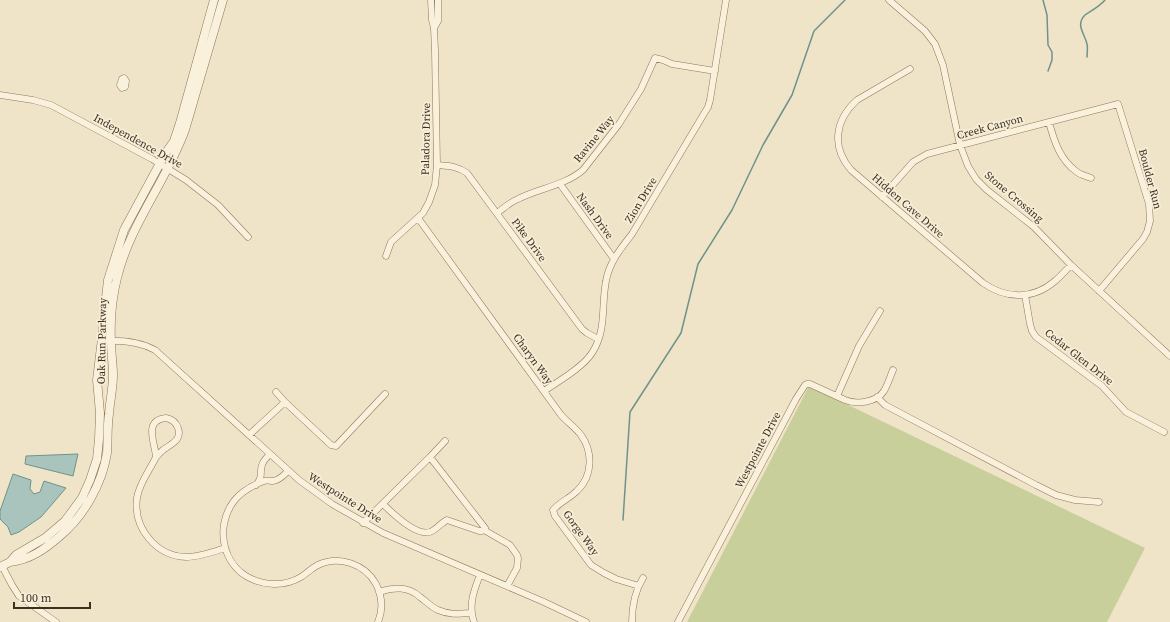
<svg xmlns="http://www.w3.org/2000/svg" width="1170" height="622" font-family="'Source Serif 4',serif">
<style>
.green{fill:#c9cf9b}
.water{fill:#a9c4bc;stroke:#6f938a}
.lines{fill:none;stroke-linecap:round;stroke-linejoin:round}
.stream{stroke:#6f938a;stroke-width:1.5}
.minor-casing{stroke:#8d765c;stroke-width:7}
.tertiary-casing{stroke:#8d765c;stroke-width:9}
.minor{stroke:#faf1dc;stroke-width:6}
.tertiary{stroke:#faf1dc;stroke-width:8}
.labels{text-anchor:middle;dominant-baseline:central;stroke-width:3.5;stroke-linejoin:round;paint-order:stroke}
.street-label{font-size:11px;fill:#3d2e20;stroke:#f7eed8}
</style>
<rect width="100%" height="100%" fill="#f0e4c8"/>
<!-- green -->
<path class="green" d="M809 386 1145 548 1107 622H687Z"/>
<!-- water -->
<path class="water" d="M78 454 73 476 25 464 26 456Z
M13 474 31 480 30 489 34 494 40 492 44 481 66 488 41 517 19 532 11 535 8 527 0 519V511Z"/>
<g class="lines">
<!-- stream -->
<path class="stream" d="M1043 0 1047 15 1048 45 1052 52V60L1048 71
M1087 57C1087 53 1088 48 1087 44 1085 34 1075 25 1085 15 1092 10 1099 7 1105 0
M623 520 630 412 681 333 698 264 732 210 763 145 792 95 814 31 845 0"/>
<!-- minor casing -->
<g class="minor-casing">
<path id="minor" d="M889 0 925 31 935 44 943 65 960 145 968 166 976 179 987 190 1034 227 1071 265 1170 356
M434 28 438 21V0
M910 69 857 100C835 120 831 147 851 170L983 283C1006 299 1033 300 1055 281 1061 276 1066 270 1071 265
M124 78 126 81 125 87 122 88 120 85 122 79Z
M0 95 33 100 51 105 152 159 186 180 218 205 248 237
M1049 122C1054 141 1060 160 1077 172 1081 175 1086 176 1091 178
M437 165C449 166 457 166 467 173L582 329 587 333 598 339
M560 184 614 259
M882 197 913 162 927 154 1118 104 1149 204 1150 221 1147 232 1143 239 1099 291
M497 213C504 208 510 202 518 199 539 188 564 186 583 170L619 124 641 89 655 58 663 60 672 64 715 71
M418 218 561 415C567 422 575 427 581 435 593 452 593 476 577 491 570 498 560 502 553 510L555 516 591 565 604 573 616 579 639 586
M386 256 391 242 423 213 429 202 435 185 437 165 435 51 434 28 432 20 431 0
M1025 295 1030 324 1032 331 1036 337 1047 345 1102 386 1126 412 1164 432
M102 341C121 340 139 341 155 350L299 480 332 504 383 533 544 602 586 622
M544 391C559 381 583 367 592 353 607 330 601 306 606 281 609 263 621 248 632 234L708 107 710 100 726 0
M837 396 859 346 880 311
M877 397 885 405 1036 485 1056 495 1075 500 1099 502
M285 402 331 445 336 446 385 394
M166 418C171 419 176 422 178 428 182 439 173 443 166 448 162 450 159 454 156 457 155 443 143 420 166 418Z
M249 435 285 402 276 392
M156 457C150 470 139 483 137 498 133 528 156 556 186 557 199 557 213 552 225 548
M430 457 445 441
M288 471C284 475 280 480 273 481 270 481 267 480 264 481 253 485 241 492 234 501 224 514 221 531 225 547 228 559 236 570 246 576 263 586 284 587 301 577 307 573 312 568 318 565 339 555 365 564 376 584 382 596 383 610 378 622
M256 485C264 475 259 474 262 465 263 461 266 458 270 454
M363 523 430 457 485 528 482 531H479L447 520C441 523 436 530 430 532 416 536 392 513 383 504
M484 530 510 545 517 555 518 558 517 568 507 586
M2 566 12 585 19 596 56 622
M379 592C394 587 408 586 420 597 426 601 431 607 438 610 449 615 459 614 471 613
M474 622C468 606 474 590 480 575
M632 622C632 607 635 591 643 578
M678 622 796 399 805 385 807 384H810L845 400C857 405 877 402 884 391 888 384 890 377 893 370"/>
</g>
<!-- tertiary casing -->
<g class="tertiary-casing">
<path id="tertiary" d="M10 562C30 560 45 549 60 536 84 516 102 484 107 453 108 440 107 427 109 414 110 401 113 388 113 375 113 364 111 353 111 341 110 321 112 298 117 278 130 224 166 182 185 130L223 0
M0 567 10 562 16 555 45 538 65 521 82 498 90 480 97 459 99 439 100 413 97 380 103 330 105 307 108 280 124 230 165 154 174 141 180 123 214 0"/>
</g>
<!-- minor -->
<use href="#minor" class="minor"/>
<!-- tertiary -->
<use href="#tertiary" class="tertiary"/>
</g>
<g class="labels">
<!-- street labels -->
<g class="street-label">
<text transform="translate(990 127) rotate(-15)">Creek Canyon</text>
<text transform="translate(426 139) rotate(-89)">Paladora Drive</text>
<text transform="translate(594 139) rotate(-51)">Ravine Way</text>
<text transform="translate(138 141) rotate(29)">Independence Drive</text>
<text transform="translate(1150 179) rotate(75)">Boulder Run</text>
<text transform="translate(1014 197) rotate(40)">Stone Crossing</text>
<text transform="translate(641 200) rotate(-59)">Zion Drive</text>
<text transform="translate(908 206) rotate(41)">Hidden Cave Drive</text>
<text transform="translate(595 216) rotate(54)">Nash Drive</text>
<text transform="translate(529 240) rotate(54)">Pike Drive</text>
<text transform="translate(102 341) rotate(-89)">Oak Run Parkway</text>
<text transform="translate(1079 357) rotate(38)">Cedar Glen Drive</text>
<text transform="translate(533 359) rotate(54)">Charyn Way</text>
<text transform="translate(758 450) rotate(-62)">Westpointe Drive</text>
<text transform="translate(345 498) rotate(32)">Westpointe Drive</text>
<text transform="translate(581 533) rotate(54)">Gorge Way</text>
</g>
</g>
<!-- scale -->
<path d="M14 602v6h76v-6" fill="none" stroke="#3d2e20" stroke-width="2"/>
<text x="20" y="602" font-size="12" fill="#3d2e20" stroke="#f7eed8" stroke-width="3" paint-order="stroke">100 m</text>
</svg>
